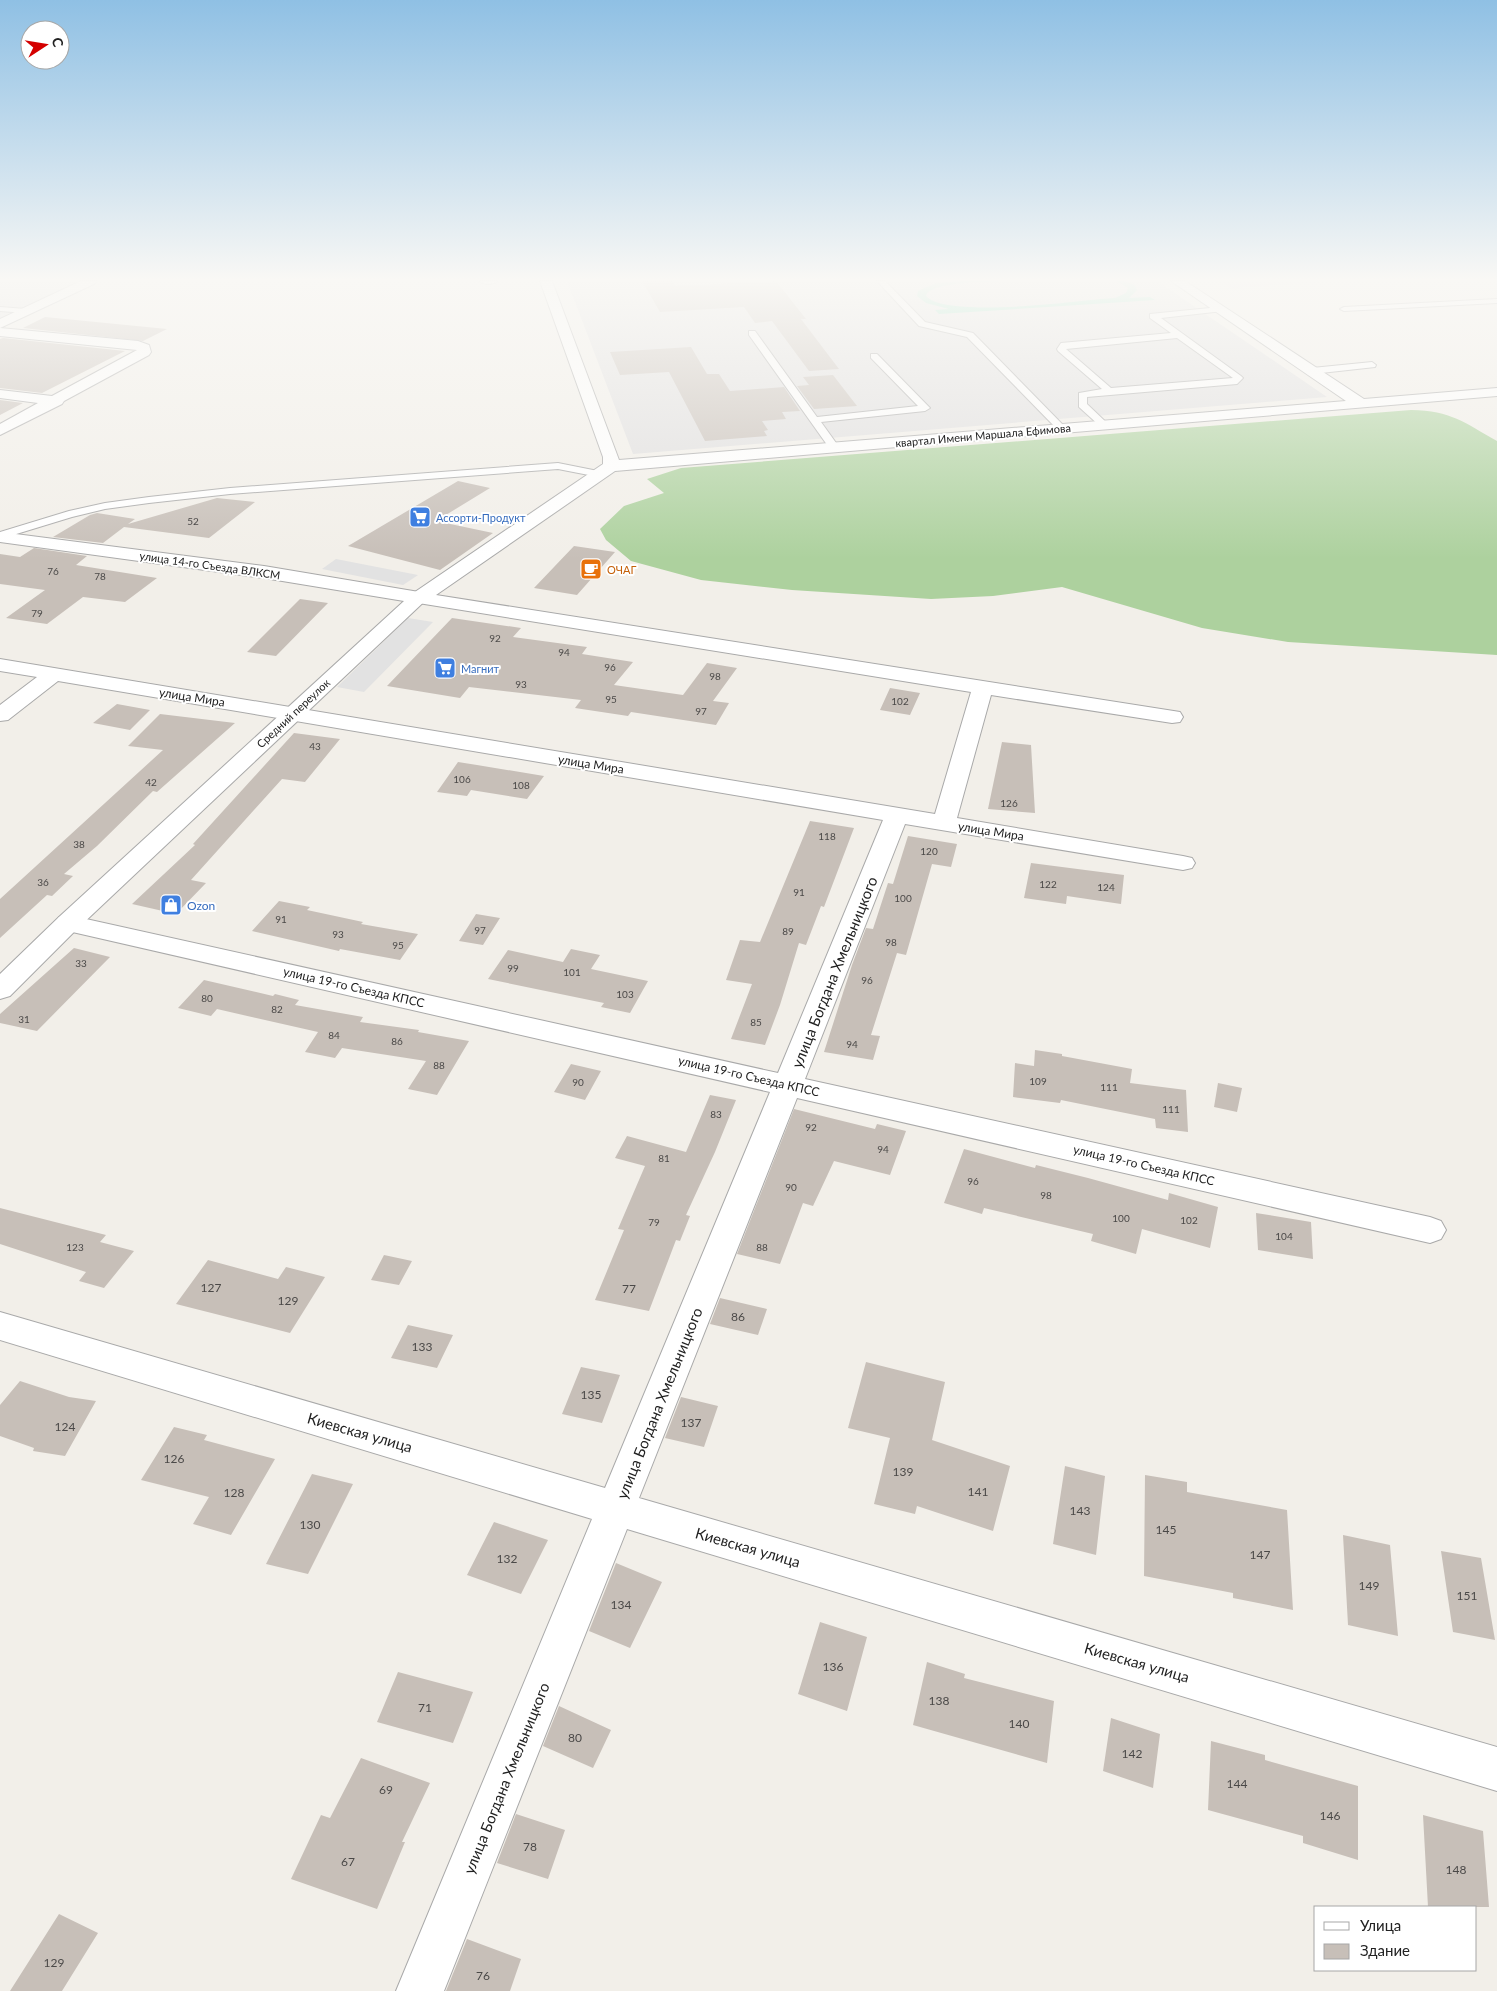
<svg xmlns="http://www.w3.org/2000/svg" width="1497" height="1991" font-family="Lato,sans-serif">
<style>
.residential{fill:#e0dfdf}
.industrial{fill:#ebdbe8}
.forest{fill:#add19e}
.pitch{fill:#88e0be}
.parking{fill:#e2e2e2}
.building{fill:#c7bfb8}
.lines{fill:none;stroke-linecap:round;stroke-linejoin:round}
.service-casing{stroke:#a9a9a9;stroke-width:2}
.minor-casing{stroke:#a9a9a9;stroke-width:2}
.tertiary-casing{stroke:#a9a9a9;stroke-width:2}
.service{fill:#fff;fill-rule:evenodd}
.minor{fill:#fff;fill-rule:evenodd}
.tertiary{fill:#fff;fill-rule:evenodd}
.labels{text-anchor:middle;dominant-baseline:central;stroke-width:4;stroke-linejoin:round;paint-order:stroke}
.number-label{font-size:10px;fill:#4b4948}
.far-street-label{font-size:11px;fill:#222;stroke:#fff}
.far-shop-label{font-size:11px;fill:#366cbe;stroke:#fff;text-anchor:start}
.far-food-label{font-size:11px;fill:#c56008;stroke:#fff;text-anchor:start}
.street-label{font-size:12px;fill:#222;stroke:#fff}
.shop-label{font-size:12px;fill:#366cbe;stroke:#fff;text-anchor:start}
.near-number-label{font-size:12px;fill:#4b4948}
.near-street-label{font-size:15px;fill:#222;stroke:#fff}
</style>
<rect width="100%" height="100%" fill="#f2efe9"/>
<!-- residential -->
<path class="residential" d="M0 281H85L0 321Z
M567 281H1157L1327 397 633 454Z"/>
<!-- industrial -->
<path class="industrial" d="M1219 281H1340L1231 288Z"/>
<!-- forest -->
<path class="forest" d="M1411 410C1452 411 1463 422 1497 441V655L1288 642 1202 628 1062 587 993 596 931 599 792 590 701 580 631 561 606 540 600 529 624 506 664 493 647 479 681 468Z"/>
<!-- pitch -->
<path class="pitch" d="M962 281H1005C991 282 930 281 926 296 945 318 1069 302 1101 299L1115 298 1126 293 1128 288 1116 281C1125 281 1134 281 1137 290L1129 298 1150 297 1155 300 939 314 935 310 949 309 926 303 917 296 918 291 936 283Z"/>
<!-- parking -->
<path class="parking" d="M336 559 418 575 403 585 322 569Z
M408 618 433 622 364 692 337 687Z"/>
<!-- building -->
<path class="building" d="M642 281H672L675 286 776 281 806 319H801L839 369 809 371 772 321 755 323 744 307 660 312Z
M45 317 167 329 143 341 23 328Z
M3 338 125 351 42 393 0 388V339Z
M691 347 707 374H719L730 391 784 387 800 411 782 412 786 419 762 421 768 430 764 431 767 436 705 441 669 372 620 375 610 352Z
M833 375 857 406 814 409 797 386 809 385 803 377Z
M0 400 23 403 0 415Z
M458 481 490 488 436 521 493 533 440 570 348 546Z
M217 498 255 502 209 538 124 527 103 543 53 537 90 515 97 513 135 519 128 524Z
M574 546 615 552 577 595 534 588Z
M34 548 87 556 76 565 157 578 125 602 83 597 47 624 6 618 45 590 0 584V554L20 557Z
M300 599 328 603 276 656 247 652Z
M452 618 521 628 513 637 587 647 582 654 633 662 614 685 683 695 707 663 737 668 713 701 729 703 716 725 631 712 628 716 575 708 581 700 469 687 460 698 387 686Z
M890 688 920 693 910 715 880 710Z
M117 704 150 710 130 730 93 723Z
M160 714 235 723 157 792 153 791 97 846 64 874 73 876 52 896 47 895 0 938V899L163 750 128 746Z
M294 733 340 739 305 782 282 779 191 880 206 883 176 914 132 904 195 845 193 844Z
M1002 742 1031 745 1035 813 988 809Z
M458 762 477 765 544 776 527 799 471 790 467 796 437 792Z
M810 821 854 828 824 907 821 906 806 945 799 943 780 1005 765 1045 731 1039 752 984 726 980 740 940 760 942Z
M908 836 957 844 951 867 932 864 906 955 897 953 871 1035 880 1036 873 1060 824 1052 852 965 866 928 873 929 888 883 893 884Z
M1031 863 1124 875 1121 904 1067 896 1066 904 1024 898Z
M279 901 310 907 307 910 363 922 361 924 418 934 400 960 340 949 339 951 252 931Z
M476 914 500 918 483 945 459 941Z
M74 948 110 957 37 1031 0 1023V1014Z
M571 949 600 955 591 969 648 981 630 1013 601 1007 604 1003 488 979 508 950 563 962Z
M204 980 273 996 275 994 299 1000 295 1005 363 1017 360 1022 419 1030 418 1032 469 1041 437 1095 408 1089 426 1061 342 1048 335 1058 305 1052 318 1032 217 1009 211 1016 178 1008Z
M1035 1050 1062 1054V1056L1132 1069 1130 1083 1186 1090 1188 1132 1156 1128 1155 1119 1061 1100 1060 1103 1013 1097 1015 1063 1034 1066Z
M571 1064 601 1071 585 1100 554 1092Z
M1218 1083 1242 1088 1237 1112 1214 1107Z
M710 1095 736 1100 715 1152 686 1215 690 1216 680 1241 676 1240 649 1311 595 1300 624 1230 618 1229 645 1166 615 1158 627 1136 686 1152Z
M794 1109 875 1129 877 1124 906 1131 890 1175 834 1161 813 1206 803 1203 780 1264 737 1254Z
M964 1149 1035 1168 1036 1165 1088 1178 1168 1200 1169 1193 1218 1207 1210 1248 1142 1229 1136 1254 1091 1241 1093 1234 984 1208 982 1214 944 1203Z
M0 1208 106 1235 100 1242 134 1251 104 1288 79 1281 86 1272 0 1244Z
M1256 1213 1311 1222 1313 1259 1258 1250Z
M384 1255 412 1261 399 1285 371 1280Z
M208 1260 278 1279 286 1267 325 1277 290 1333 176 1304Z
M720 1298 767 1309 758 1335 710 1324Z
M408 1325 453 1335 437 1368 391 1358Z
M866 1362 945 1382 932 1440 1010 1466 993 1531 917 1506 915 1514 874 1504 890 1438 848 1428Z
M581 1367 620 1375 602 1423 562 1414Z
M20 1381 69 1397 96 1401 65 1456 33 1451 34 1448 0 1436V1405Z
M681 1397 718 1406 704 1447 665 1438Z
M174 1427 207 1435 204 1440 275 1459 231 1535 193 1524 209 1497 141 1480Z
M1065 1466 1105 1476 1096 1555 1053 1544Z
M312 1474 353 1484 308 1574 266 1564Z
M1145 1475 1187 1482V1492L1287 1510 1293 1610 1233 1598V1593L1144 1576Z
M494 1522 548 1540 521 1594 467 1575Z
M1343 1535 1390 1545 1398 1636 1348 1625Z
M1441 1551 1481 1558 1495 1640 1453 1632Z
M616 1563 662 1582 630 1648 589 1631Z
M820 1622 867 1637 847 1711 798 1694Z
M927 1662 965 1674 964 1678 1054 1701 1047 1763 913 1725Z
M398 1672 473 1692 453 1743 377 1722Z
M559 1706 611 1730 593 1768 543 1746Z
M1111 1718 1160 1734 1153 1788 1103 1771Z
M1211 1741 1265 1755V1760L1358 1786V1860L1303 1843V1836L1208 1810Z
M361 1758 430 1783 402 1842H405L377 1909 291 1879 321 1815 330 1818Z
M516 1814 565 1830 548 1879 497 1863Z
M1423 1815 1483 1831 1489 1907H1428Z
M59 1914 98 1933 62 1991H10Z
M467 1939 521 1959 510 1991H446Z"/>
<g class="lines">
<!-- service casing -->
<g class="service-casing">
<path id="service" d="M480 281H497C493 285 484 285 480 281Z
M877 281H885L925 322 973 333 1065 427V431H1059L967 337 919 326Z
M1497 299V303L1344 311 1340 309 1344 307Z
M0 307 26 309 30 311 26 313 0 311Z
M1220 307H1223V311L1161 318 1241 376 1243 378 1237 384 1087 397V404L1109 425 1104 428 1101 427 1079 407V393L1102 389 1058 351 1057 349 1061 343 1171 333 1150 318V314ZM1177 338 1233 378 1111 388 1066 349Z
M749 331H755L817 417 918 406 871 358V354H877L930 408 925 411 821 422 839 447 834 450 830 449 749 335Z
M1372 362 1376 365 1375 367 1312 374 1308 371 1312 368Z
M558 463 603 472 604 474 599 477 558 469 230 494 149 503 105 509 72 517 0 539V532L69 511 105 503 149 497 230 488Z"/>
</g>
<!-- minor casing -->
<g class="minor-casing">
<path id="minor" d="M81 281H96L94 284 0 328V319Z
M540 281H552L619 460 1346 401 1171 281H1185L1364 399 1497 388V396L615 471 436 595 1180 712 1183 717 1180 722 1172 723 991 695 957 818 1183 856 1192 858 1195 863 1192 868 1183 870 905 824 805 1079 1430 1217 1441 1221 1446 1230 1441 1239 1430 1243 797 1098 639 1498 1497 1747V1791L627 1529 444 1991H396L592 1519 0 1340V1312L605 1488 770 1092 68 931 59 929 55 923 59 917 68 915 778 1073 883 820 58 681 8 720 0 721V705L37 677 0 671V659L935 814 971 692 412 602 410 598 412 594 603 464V457Z
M0 328 138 341 149 345 151 352 149 355 64 401 62 404 0 435V424L38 403 0 398V390L52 396 137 350 0 336Z"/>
</g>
<!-- tertiary casing -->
<g class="tertiary-casing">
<path id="tertiary" d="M0 532 264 566 419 592 426 594 428 598 77 929 10 996 0 999V974L59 917 404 601 264 578 0 542Z"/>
</g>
<!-- service -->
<use href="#service" class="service"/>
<!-- minor -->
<use href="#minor" class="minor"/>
<!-- tertiary -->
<use href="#tertiary" class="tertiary"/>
</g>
<!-- sky -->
<linearGradient id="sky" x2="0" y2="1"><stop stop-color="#8fc0e4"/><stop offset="0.5" stop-color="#f9f8f5"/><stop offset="1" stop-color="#f9f8f5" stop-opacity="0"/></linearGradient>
<rect width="1497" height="559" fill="url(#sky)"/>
<!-- icons -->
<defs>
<g id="supermarket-square" transform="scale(1.125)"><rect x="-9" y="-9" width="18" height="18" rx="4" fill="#3f7fe0" stroke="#fff"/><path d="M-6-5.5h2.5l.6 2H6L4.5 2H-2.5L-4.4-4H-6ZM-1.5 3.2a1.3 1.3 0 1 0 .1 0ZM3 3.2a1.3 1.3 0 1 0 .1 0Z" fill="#fff"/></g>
<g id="cafe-square" transform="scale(1.125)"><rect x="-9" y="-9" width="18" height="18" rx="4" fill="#e8710a" stroke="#fff"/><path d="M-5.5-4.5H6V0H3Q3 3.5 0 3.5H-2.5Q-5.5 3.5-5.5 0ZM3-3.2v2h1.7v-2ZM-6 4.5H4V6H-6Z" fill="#fff"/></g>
<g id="shop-square" transform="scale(1.125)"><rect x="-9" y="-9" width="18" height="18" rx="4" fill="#3f7fe0" stroke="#fff"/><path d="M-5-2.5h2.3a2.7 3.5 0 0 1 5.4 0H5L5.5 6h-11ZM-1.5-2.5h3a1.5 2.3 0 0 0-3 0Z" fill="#fff"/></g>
</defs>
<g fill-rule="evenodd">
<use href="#supermarket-square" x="420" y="517"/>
<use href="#cafe-square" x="591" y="569"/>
<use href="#supermarket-square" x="445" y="668"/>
<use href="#shop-square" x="171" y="905"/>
</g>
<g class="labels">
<!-- number labels -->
<g class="number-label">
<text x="193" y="521">52</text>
<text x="53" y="571">76</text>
<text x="100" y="576">78</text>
<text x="37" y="613">79</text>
<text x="495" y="638">92</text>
<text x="564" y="652">94</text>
<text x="610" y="667">96</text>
<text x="715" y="676">98</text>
<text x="521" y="684">93</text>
<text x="611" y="699">95</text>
<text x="900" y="701">102</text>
<text x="701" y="711">97</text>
<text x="315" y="746">43</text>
<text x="462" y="779">106</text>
<text x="151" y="782">42</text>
<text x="521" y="785">108</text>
<text x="1009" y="803">126</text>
<text x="827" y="836">118</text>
<text x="79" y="844">38</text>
<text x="929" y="851">120</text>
<text x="43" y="882">36</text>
<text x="1048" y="884">122</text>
<text x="1106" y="887">124</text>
<text x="799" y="892">91</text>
<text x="903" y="898">100</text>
<text x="281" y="919">91</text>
<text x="480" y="930">97</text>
<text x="788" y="931">89</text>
<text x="338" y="934">93</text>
<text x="891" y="942">98</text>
<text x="398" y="945">95</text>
<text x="81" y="963">33</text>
<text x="513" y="968">99</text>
<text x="572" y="972">101</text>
<text x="867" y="980">96</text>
<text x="625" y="994">103</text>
<text x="207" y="998">80</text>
<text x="277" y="1009">82</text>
<text x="24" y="1019">31</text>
<text x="756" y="1022">85</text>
<text x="334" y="1035">84</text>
<text x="397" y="1041">86</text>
<text x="852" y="1044">94</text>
<text x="439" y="1065">88</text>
<text x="1038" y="1081">109</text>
<text x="578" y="1082">90</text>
<text x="1109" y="1087">111</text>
<text x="1171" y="1109">111</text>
<text x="716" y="1114">83</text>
<text x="811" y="1127">92</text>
<text x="883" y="1149">94</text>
<text x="664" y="1158">81</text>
<text x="973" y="1181">96</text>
<text x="791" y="1187">90</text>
<text x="1046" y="1195">98</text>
<text x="1121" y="1218">100</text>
<text x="1189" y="1220">102</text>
<text x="654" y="1222">79</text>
<text x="1284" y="1236">104</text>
<text x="75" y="1247">123</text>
<text x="762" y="1247">88</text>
</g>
<!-- far-street labels -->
<g class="far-street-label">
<text transform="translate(983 435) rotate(-5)">квартал Имени Маршала Ефимова</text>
<text transform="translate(210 565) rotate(8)">улица 14-го Съезда ВЛКСМ</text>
<text transform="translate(293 713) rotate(-43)">Средний переулок</text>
</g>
<!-- far-shop labels -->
<g class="far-shop-label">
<text x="436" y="517">Ассорти-Продукт</text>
<text x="461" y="668">Магнит</text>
</g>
<!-- far-food labels -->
<g class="far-food-label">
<text x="607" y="569">ОЧАГ</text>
</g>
<!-- street labels -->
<g class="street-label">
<text transform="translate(192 697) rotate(9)">улица Мира</text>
<text transform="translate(591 764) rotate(9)">улица Мира</text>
<text transform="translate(991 831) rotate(9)">улица Мира</text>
<text transform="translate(354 987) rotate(13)">улица 19-го Съезда КПСС</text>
<text transform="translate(749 1076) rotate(13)">улица 19-го Съезда КПСС</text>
<text transform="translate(1144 1165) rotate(13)">улица 19-го Съезда КПСС</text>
</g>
<!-- shop labels -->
<g class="shop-label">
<text x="187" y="905">Ozon</text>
</g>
<!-- near-number labels -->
<g class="near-number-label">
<text x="211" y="1287">127</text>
<text x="629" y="1288">77</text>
<text x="288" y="1300">129</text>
<text x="738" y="1316">86</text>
<text x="422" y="1346">133</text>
<text x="591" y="1394">135</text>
<text x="691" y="1422">137</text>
<text x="65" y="1426">124</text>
<text x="174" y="1458">126</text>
<text x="903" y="1471">139</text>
<text x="978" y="1491">141</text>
<text x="234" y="1492">128</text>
<text x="1080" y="1510">143</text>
<text x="310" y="1524">130</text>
<text x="1166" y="1529">145</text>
<text x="1260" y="1554">147</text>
<text x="507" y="1558">132</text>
<text x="1369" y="1585">149</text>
<text x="1467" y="1595">151</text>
<text x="621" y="1604">134</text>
<text x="833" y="1666">136</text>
<text x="939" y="1700">138</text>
<text x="425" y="1707">71</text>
<text x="1019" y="1723">140</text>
<text x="575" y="1737">80</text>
<text x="1132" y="1753">142</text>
<text x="1237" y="1783">144</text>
<text x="386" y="1789">69</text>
<text x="1330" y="1815">146</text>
<text x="530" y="1846">78</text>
<text x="348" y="1861">67</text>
<text x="1456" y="1869">148</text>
<text x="54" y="1962">129</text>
<text x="483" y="1975">76</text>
</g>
<!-- near-street labels -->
<g class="near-street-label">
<text transform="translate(834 972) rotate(-68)">улица Богдана Хмельницкого</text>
<text transform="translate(659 1403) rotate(-68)">улица Богдана Хмельницкого</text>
<text transform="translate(360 1432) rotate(16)">Киевская улица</text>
<text transform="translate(748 1547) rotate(16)">Киевская улица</text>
<text transform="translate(1137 1662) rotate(16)">Киевская улица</text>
<text transform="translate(506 1778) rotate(-68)">улица Богдана Хмельницкого</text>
</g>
</g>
<!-- legend -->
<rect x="1314" y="1906" width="162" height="65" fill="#ffffff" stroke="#a7a7a7"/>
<rect x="1324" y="1922" width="25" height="8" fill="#ffffff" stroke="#a7a7a7"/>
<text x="1360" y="1931" font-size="15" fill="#222222">Улица</text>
<rect x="1324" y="1944" width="25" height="15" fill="#c7bfb8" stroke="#a7a7a7"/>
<text x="1360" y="1956" font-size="15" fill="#222222">Здание</text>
<!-- north arrow -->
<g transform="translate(45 45) rotate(78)"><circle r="24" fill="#ffffff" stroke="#a7a7a7"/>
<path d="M0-4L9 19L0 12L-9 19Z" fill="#d40000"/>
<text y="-8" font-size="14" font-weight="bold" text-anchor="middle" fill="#222222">С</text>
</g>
</svg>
